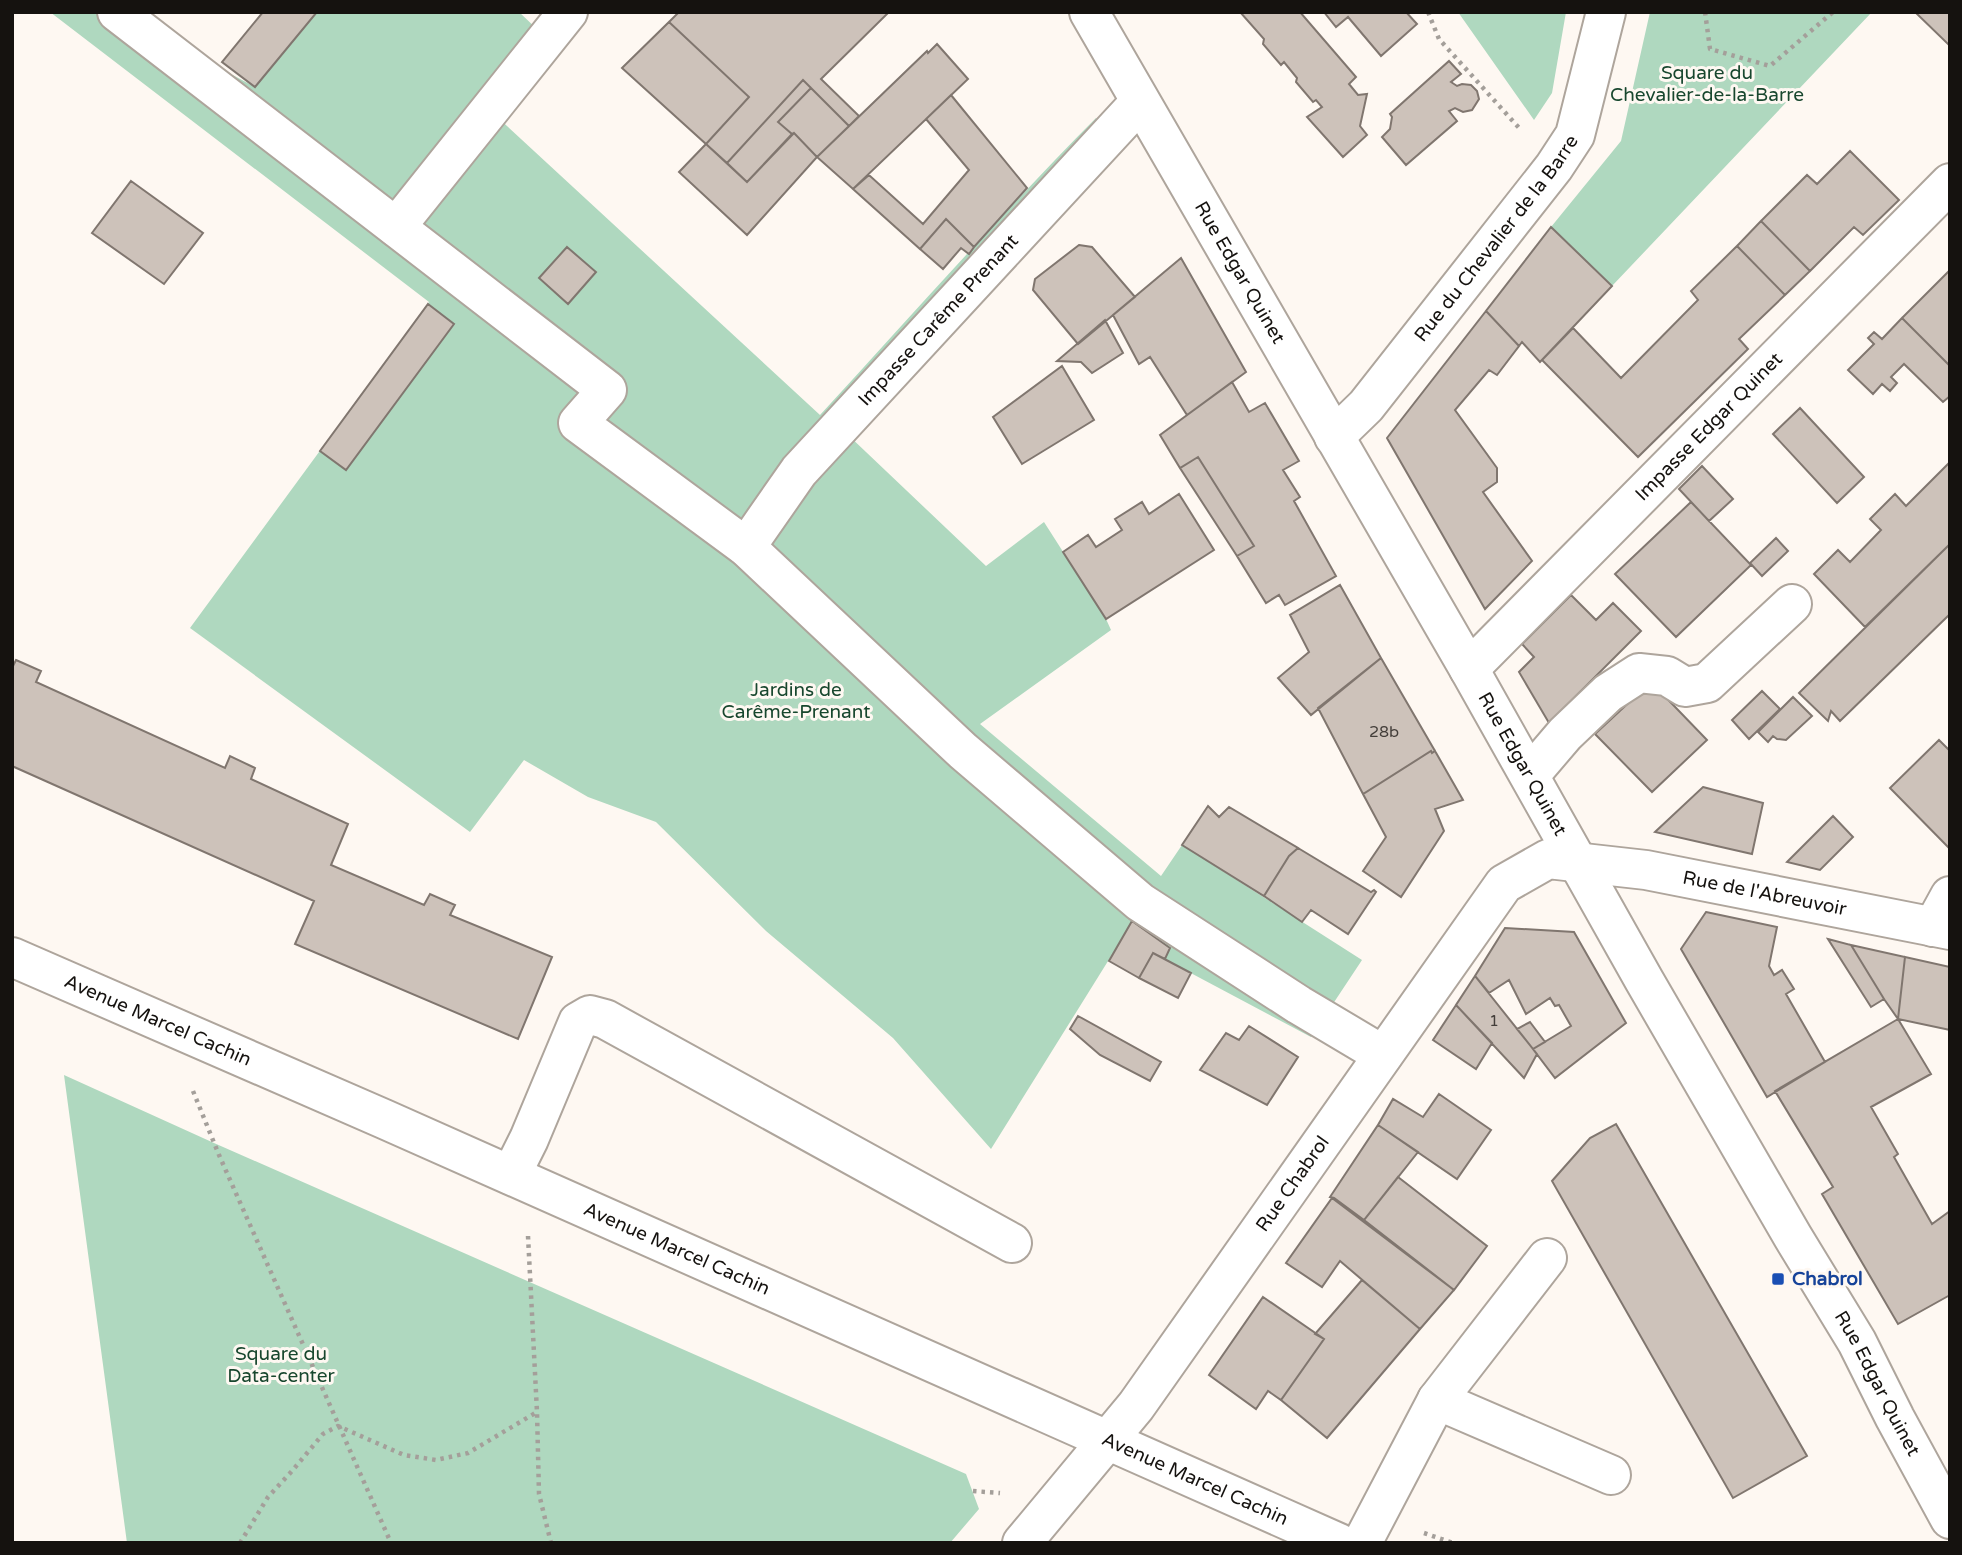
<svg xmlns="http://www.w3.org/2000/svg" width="1962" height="1555" font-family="'Varela Round',sans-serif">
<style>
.green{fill:#afd8bf}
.building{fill:#cdc2ba;stroke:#80766f;stroke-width:2}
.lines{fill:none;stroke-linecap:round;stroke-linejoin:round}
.minor-casing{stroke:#aea59c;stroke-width:42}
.path{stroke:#a49f9a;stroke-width:4.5;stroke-dasharray:3.5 5;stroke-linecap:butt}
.minor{stroke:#fff;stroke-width:38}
.transit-dot{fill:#1a4fb4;stroke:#fef8f2;stroke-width:2.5}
.labels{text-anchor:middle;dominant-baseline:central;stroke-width:6;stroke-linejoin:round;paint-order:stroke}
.number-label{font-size:16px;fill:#433e3a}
.park-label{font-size:19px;fill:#18472e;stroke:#fef8f2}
.street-label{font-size:19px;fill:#15120f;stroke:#fef8f2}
.transit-label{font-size:19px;font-weight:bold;fill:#164399;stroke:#fef8f2;text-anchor:start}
</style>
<rect width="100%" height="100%" fill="#fef8f2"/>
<!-- green -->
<path class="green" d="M50 12H148L216 66 255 87 317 12H519L539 31 495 115 820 415C912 315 1001 214 1096 118L1110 138 846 433 986 566 1044 522 1106 619 1111 630 980 724 1161 876 1182 845 1362 960 1311 1037 1123 937 991 1149 893 1038 766 931 656 822 588 797 524 760 470 832 190 628 429 302Z
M1458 12H1566L1552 93 1534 120Z
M1650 12H1872L1612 286 1551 227 1621 141Z
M64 1075 214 1143 966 1474 979 1509 950 1543H127Z"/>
<!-- building -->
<path class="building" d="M263 12H317L255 87 222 62Z
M679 12H889L821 79 859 116 849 126 803 80 727 163 706 144 749 97 669 22Z
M1240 12H1300L1356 77 1349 84 1358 95 1367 94 1360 126 1367 135 1343 157 1307 117 1322 107 1316 100 1313 102 1296 82 1297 78 1284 62 1281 65 1263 44 1264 39Z
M1324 12H1406L1417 24 1381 56 1348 17 1336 27Z
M1915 12H1950V46Z
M669 22 749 97 706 144 622 68Z
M937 44 968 79 853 189 817 157 927 51 928 53Z
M1449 61 1461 74 1451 82 1457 86 1462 84 1471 85 1477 91 1479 99 1472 110 1463 112 1455 108 1449 111 1457 121 1406 165 1382 137 1390 129 1392 117 1390 114Z
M803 80 811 88 778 122 792 134 747 182 727 163Z
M811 88 849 126 817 157 794 133 792 134 778 122Z
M951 95 1027 188 974 247 946 219 920 249 853 189 869 175 923 224 969 170 926 119Z
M794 133 817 157 747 235 679 172 706 144 747 182Z
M1850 151 1899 200 1863 235 1854 227 1810 271 1761 221 1807 175 1817 184Z
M131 181 203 233 164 284 92 233Z
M946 219 974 247 969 254 961 248 943 269 920 249Z
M1761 221 1810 271 1785 295 1737 246Z
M1551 227 1612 286 1540 362 1522 342 1519 346 1486 311Z
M1079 245 1092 247 1135 297 1078 344 1033 290 1035 279Z
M1737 246 1785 295 1739 339 1748 349 1638 457 1542 360 1573 328 1621 378 1698 300 1691 291Z
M567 247 596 272 568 304 539 278Z
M1181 258 1246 372 1187 415 1150 357 1139 364 1113 315Z
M1950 270V366L1902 318Z
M428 304 454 324 346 470 320 451Z
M1486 311 1519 346 1497 375 1489 370 1455 410 1497 468V482L1483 492 1532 561 1485 609 1387 438Z
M1902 318 1950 366V396L1943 402 1904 364 1891 377 1897 383 1890 391 1882 384 1873 394 1848 370 1874 344 1868 338 1874 332 1882 339Z
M1105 320 1123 353 1092 373 1081 362 1057 361Z
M1062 366 1094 420 1022 464 993 417Z
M1232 382 1249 412 1265 403 1299 461 1283 470 1300 497 1294 501 1336 576 1285 605 1279 595 1266 603 1237 556 1254 546 1198 457 1180 468 1160 435Z
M1800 408 1864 477 1837 503 1773 434Z
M1198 457 1254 546 1237 556 1180 468Z
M1950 462V544L1865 627 1814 574 1838 550 1850 562 1881 530 1870 519 1895 494 1906 506Z
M1702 466 1733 499 1709 521 1679 489Z
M1179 494 1214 550 1106 619 1063 552 1088 535 1096 547 1122 530 1115 519 1142 502 1149 514Z
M1691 502 1751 565 1676 637 1615 574Z
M1776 538 1788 551 1762 576 1750 563Z
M1950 544V614L1840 721 1831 711 1828 721 1799 693Z
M1340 585 1381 658 1311 715 1278 678 1309 652 1290 615Z
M1571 595 1596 620 1613 603 1641 631 1549 723 1519 672 1534 657 1522 644Z
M1381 658 1435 751 1432 753 1431 751 1363 794 1318 708Z
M16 660 41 671 36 682 225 768 230 756 255 768 251 779 348 824 331 865 424 905 430 894 455 905 450 915 552 957 518 1039 295 944 314 901 12 766V668Z
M1651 682 1707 740 1652 792 1595 734Z
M1762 691 1780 709 1749 739 1732 720Z
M1793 697 1812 716 1786 740 1777 739 1773 736 1768 742 1758 732Z
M1939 740 1950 751V849L1890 788Z
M1431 751 1432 753 1435 751 1463 800 1435 809 1444 831 1401 897 1363 871 1386 837 1363 794Z
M1703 787 1763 803 1752 854 1655 832Z
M1208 806 1219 817 1229 807 1298 848 1289 856 1264 896 1182 845Z
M1833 816 1853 837 1820 870 1787 862Z
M1298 848 1371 892 1374 890 1376 892 1348 934 1311 910 1302 922 1264 896 1289 856Z
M1706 912 1777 927 1769 966 1774 975 1782 970 1794 989 1786 994 1825 1062 1767 1097 1681 949Z
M1132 921 1170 948 1165 959 1153 953 1139 978 1109 961Z
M1505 928 1574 932 1626 1023 1555 1078 1533 1049 1571 1026 1559 1005 1555 1006 1550 998 1526 1014 1509 980 1489 993 1475 976Z
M1828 939 1851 945 1884 999 1871 1007Z
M1851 945 1905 957 1898 1019 1884 999Z
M1153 953 1191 973 1178 998 1139 978Z
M1905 957 1950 967V1030L1898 1019Z
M1475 976 1537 1054 1524 1078 1456 1005Z
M1456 1005 1492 1043 1476 1069 1433 1040Z
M1078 1016 1161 1062 1150 1081 1100 1055 1070 1029Z
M1898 1019 1931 1074 1871 1107 1898 1154 1894 1157 1932 1224 1950 1211V1295L1898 1324 1822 1194 1833 1187 1775 1091Z
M1530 1022 1545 1042 1533 1049 1517 1029Z
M1249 1026 1298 1057 1267 1105 1200 1070 1226 1033 1239 1040Z
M1439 1094 1491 1130 1457 1179 1378 1125 1393 1099 1423 1117Z
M1616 1124 1807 1456 1733 1498 1552 1181 1590 1138Z
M1378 1125 1418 1152 1364 1220 1334 1198 1330 1197Z
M1398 1177 1487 1246 1454 1290 1364 1220Z
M1332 1198 1454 1290 1420 1329 1340 1261 1322 1287 1286 1263Z
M1362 1280 1420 1329 1327 1438 1281 1400 1324 1339 1315 1334Z
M1263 1297 1324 1339 1281 1400 1268 1391 1256 1409 1209 1375Z"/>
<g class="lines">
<!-- minor casing -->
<g class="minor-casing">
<g id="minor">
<path d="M117 12 607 390 578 423 746 547 963 751 1140 902 1299 1005 1383 1055"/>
<path id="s1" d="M1089 12 1469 669 1644 980 1793 1237 1857 1342 1895 1418 1950 1519"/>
<path d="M396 227 568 12"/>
<path id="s2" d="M1334 437 1366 406 1554 167 1575 135 1606 12"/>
<path id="s3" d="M746 547 799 471 1140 102"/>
<path id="s4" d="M1469 669 1950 183"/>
<path d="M1530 775 1565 734 1608 693 1639 673 1667 676 1685 687 1707 683 1792 604"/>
<path d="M1933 927 1950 896"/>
<path id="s5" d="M12 957 384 1119 1339 1543"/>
<path d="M511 1175 529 1139 578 1022 590 1015 605 1019 1012 1243"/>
<path d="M1437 1400 1611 1475"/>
<path id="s6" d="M1022 1543 1136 1406 1504 884 1548 859 1646 870 1950 930"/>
<path d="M1362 1543 1437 1400 1547 1258"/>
</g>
</g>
<!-- path -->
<path class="path" d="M1428 12 1439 39 1520 129
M1705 12 1710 49 1770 66 1833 12
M193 1091 219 1155 391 1543
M528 1236 537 1412 539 1494 551 1543
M973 1491 1000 1493
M1424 1533 1453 1543
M240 1543 268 1497 292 1471 323 1434 338 1426 404 1455 436 1460 468 1453 537 1412"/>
<!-- minor -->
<use href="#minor" class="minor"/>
</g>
<!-- markers -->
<rect class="transit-dot" x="1771" y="1272" width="14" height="14" rx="3.5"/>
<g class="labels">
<!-- number labels -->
<g class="number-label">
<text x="1384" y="732">28b</text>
<text x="1494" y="1021">1</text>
</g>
<!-- park labels -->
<g class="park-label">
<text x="1707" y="73">Square du<tspan x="1707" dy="22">Chevalier-de-la-Barre</tspan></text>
<text x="796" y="690">Jardins de<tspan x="796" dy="22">Carême-Prenant</tspan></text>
<text x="281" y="1354">Square du<tspan x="281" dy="22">Data-center</tspan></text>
</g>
<!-- street labels -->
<g class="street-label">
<text stroke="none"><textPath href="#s2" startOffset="257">Rue du Chevalier de la Barre</textPath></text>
<text stroke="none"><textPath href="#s1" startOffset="301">Rue Edgar Quinet</textPath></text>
<text stroke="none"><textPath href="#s3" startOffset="298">Impasse Carême Prenant</textPath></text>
<text stroke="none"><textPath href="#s4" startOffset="341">Impasse Edgar Quinet</textPath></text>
<text stroke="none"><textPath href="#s1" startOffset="868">Rue Edgar Quinet</textPath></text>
<text stroke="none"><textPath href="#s6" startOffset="1087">Rue de l'Abreuvoir</textPath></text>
<text stroke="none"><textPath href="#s5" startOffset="159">Avenue Marcel Cachin</textPath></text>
<text stroke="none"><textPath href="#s6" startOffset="450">Rue Chabrol</textPath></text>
<text stroke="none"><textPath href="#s5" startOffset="726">Avenue Marcel Cachin</textPath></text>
<text stroke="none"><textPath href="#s1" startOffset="1582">Rue Edgar Quinet</textPath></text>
<text stroke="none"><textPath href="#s5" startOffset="1293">Avenue Marcel Cachin</textPath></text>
</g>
<!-- transit labels -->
<g class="transit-label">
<text x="1792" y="1279">Chabrol</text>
</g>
</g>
<!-- border -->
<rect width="1962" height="1555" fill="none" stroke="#15120f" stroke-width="28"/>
</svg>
